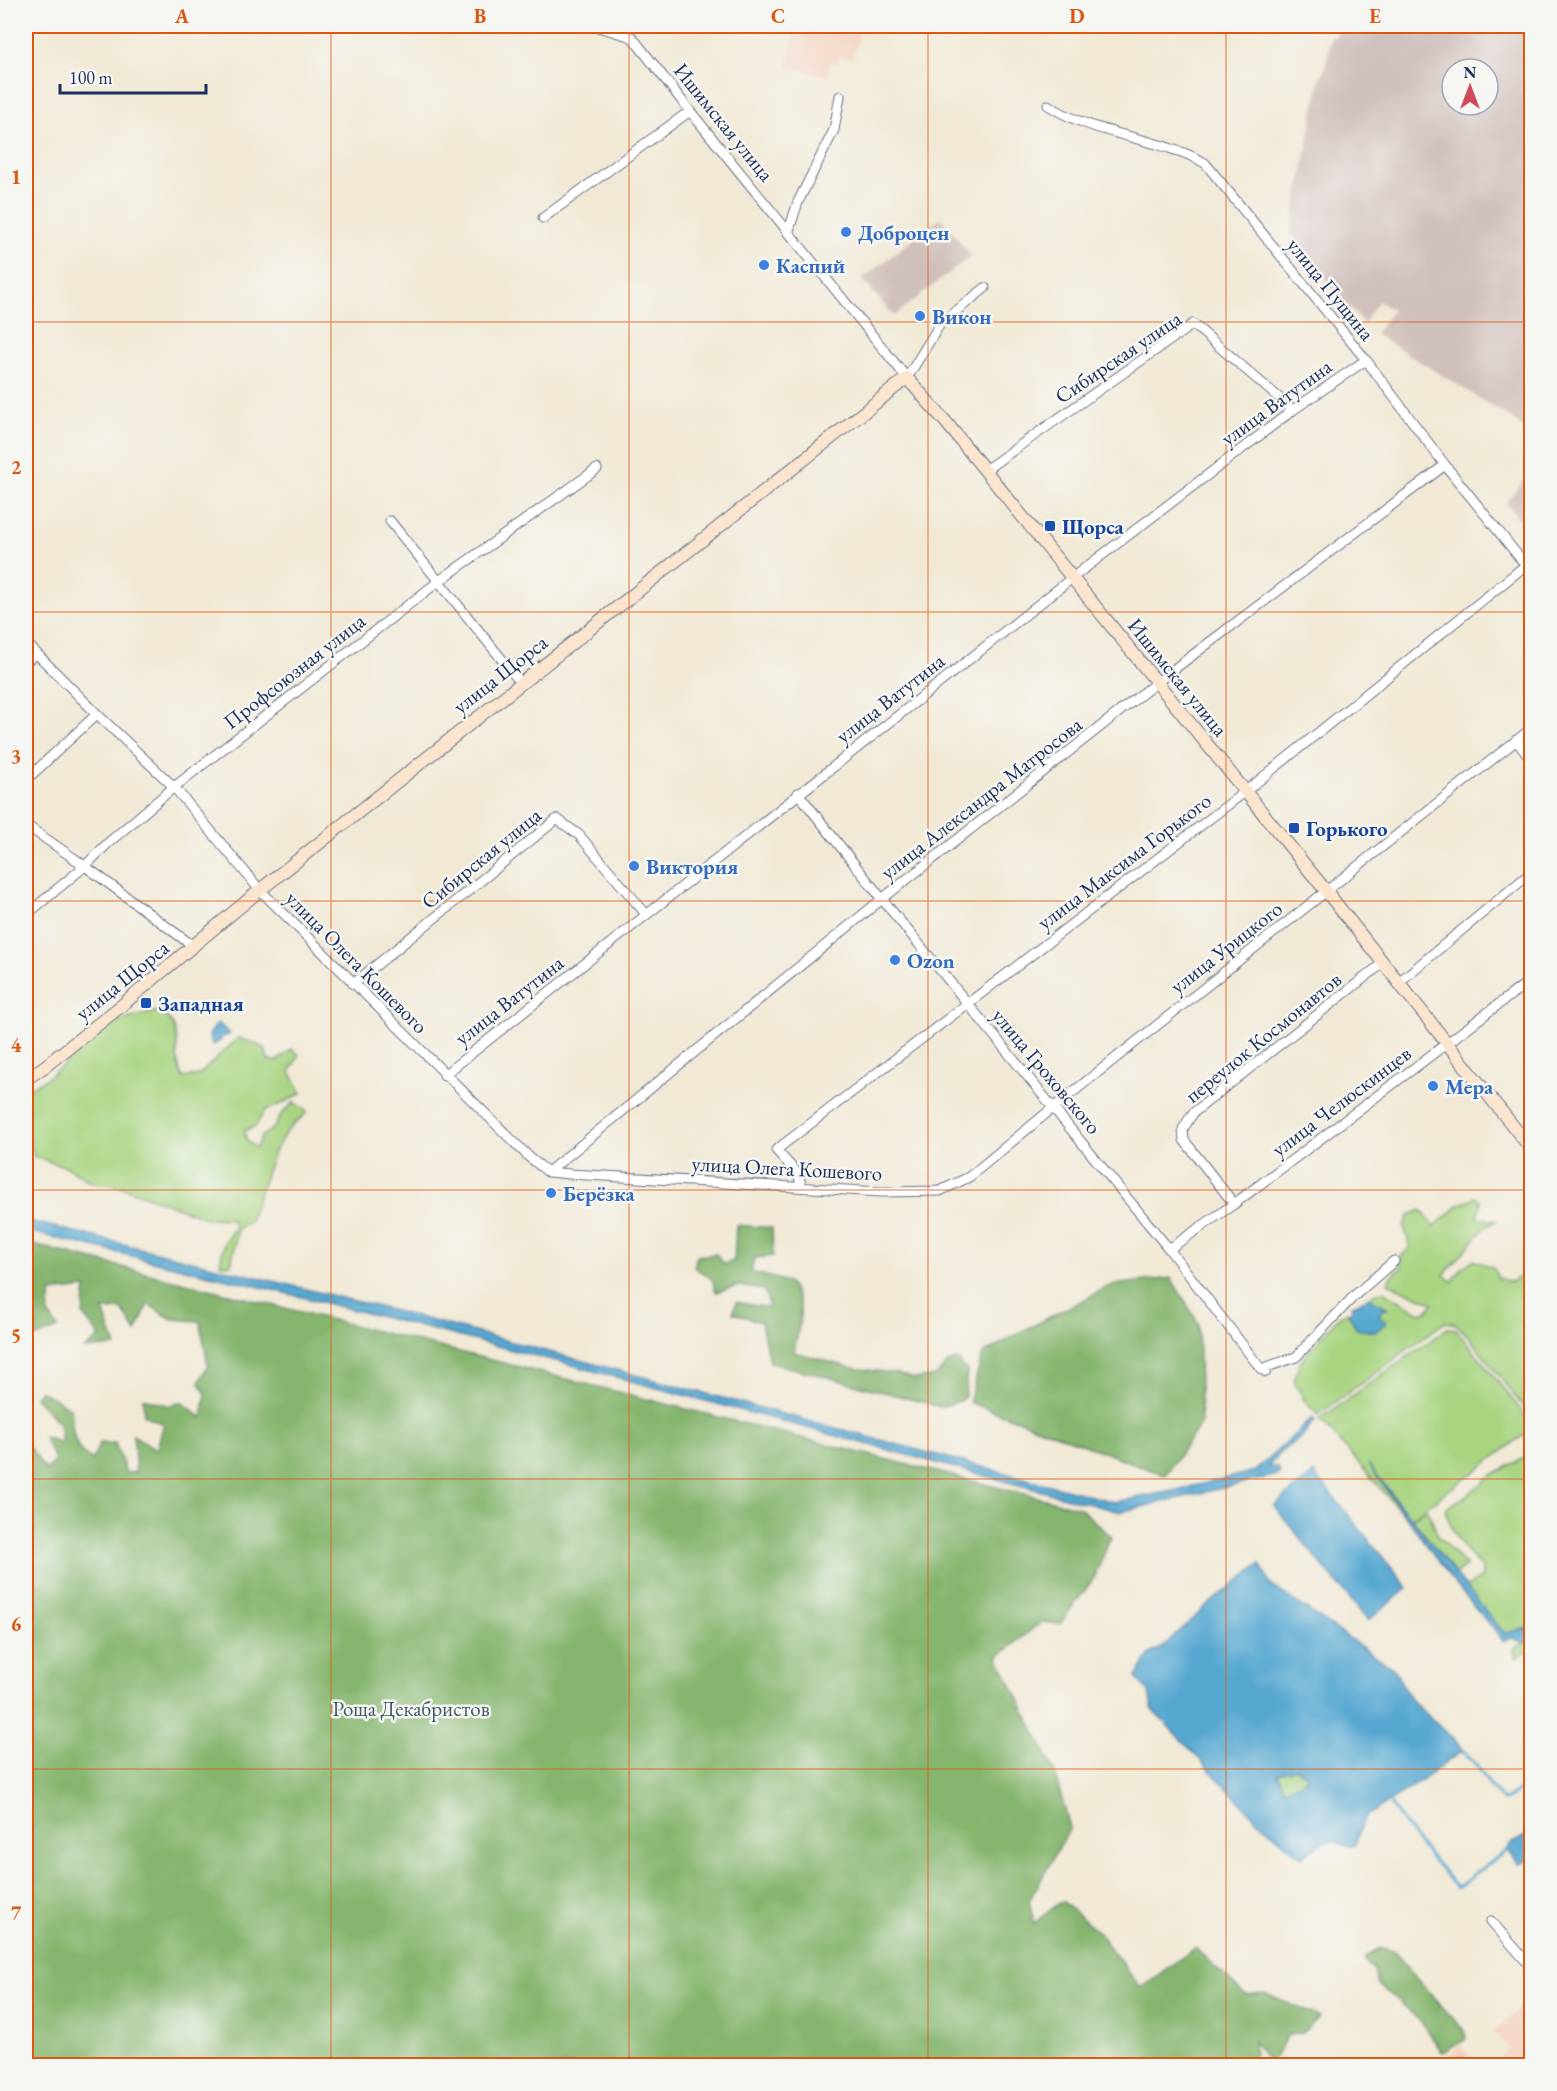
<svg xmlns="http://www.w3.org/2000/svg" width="1557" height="2091" font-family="'EB Garamond',serif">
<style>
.built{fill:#f4d3c0}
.industrial{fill:#d0c0bc;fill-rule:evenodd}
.green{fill:#a9d480;stroke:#62826f;stroke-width:1.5}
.forest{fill:#86b66e;stroke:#507266;stroke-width:1.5}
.water{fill:#56a8d1;stroke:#386c98;stroke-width:1.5;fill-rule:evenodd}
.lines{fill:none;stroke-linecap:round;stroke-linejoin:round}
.stream{stroke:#56a8d1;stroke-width:3}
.street-casing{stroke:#667088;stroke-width:11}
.secondary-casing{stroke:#667088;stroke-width:14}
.street{stroke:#fff;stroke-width:9}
.secondary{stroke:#fbe5cf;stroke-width:12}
.grid{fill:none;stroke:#de5710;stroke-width:1.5;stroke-opacity:0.55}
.shop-dot{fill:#3f7fe0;stroke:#f6f6f2;stroke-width:2}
.transit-dot{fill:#1a4fb4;stroke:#f6f6f2;stroke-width:2}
.labels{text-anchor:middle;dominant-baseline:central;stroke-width:5;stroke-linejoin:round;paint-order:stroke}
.street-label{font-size:21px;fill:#1b2f5e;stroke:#f6f6f2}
.shop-label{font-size:21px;font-weight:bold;fill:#366cbe;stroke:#f6f6f2;text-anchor:start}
.transit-label{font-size:21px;font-weight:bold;fill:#164399;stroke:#f6f6f2;text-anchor:start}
.park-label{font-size:21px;fill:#3e5866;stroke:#f6f6f2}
.neatline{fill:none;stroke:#de5710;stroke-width:2}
.grid-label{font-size:20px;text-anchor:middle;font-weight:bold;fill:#de5710}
</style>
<rect width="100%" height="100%" fill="#f6f6f2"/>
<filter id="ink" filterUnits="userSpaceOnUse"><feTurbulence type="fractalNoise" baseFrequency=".0167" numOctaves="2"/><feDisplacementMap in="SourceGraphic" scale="12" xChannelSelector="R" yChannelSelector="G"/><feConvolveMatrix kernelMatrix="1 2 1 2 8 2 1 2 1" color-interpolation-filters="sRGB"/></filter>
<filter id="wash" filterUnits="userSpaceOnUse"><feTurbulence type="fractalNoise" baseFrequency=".008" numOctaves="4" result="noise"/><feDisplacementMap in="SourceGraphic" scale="24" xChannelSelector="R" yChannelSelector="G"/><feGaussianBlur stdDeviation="1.35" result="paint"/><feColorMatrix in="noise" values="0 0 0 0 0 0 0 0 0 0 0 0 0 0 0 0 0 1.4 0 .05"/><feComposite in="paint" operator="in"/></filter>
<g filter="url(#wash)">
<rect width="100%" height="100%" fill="#f1e9d5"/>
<!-- built -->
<path class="built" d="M796 26H861L854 59 839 56 837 63 830 62 827 76 787 67Z
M1531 1999V2065H1492L1509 2049 1494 2031Z
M1460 2045 1477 2065 1436 2066Z"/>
<!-- industrial -->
<path class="industrial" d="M1339 26H1531V433L1503 413 1375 334 1393 310 1378 301 1364 324 1326 280 1291 233 1320 77 1324 72 1331 37H1336ZM1452 69H1488V105H1452Z
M941 217 971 256 894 316 862 279Z
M1531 472V535L1506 502Z"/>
<!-- green -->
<path class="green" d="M158 1011C189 1028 169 1054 183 1078L199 1075 238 1038 254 1043 265 1049 268 1060 277 1061 292 1049 299 1055 290 1072 302 1093 277 1106 265 1110 256 1126 244 1131 247 1141 256 1148 261 1137 275 1127 281 1115 294 1102 307 1112 286 1132 274 1152 249 1223 238 1228 231 1265 220 1264 224 1244 235 1226 231 1219 206 1218 119 1186 93 1183 67 1167 34 1157 26 1125V1090L47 1078 77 1054 108 1024Z
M1475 1197 1481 1202 1477 1217 1496 1221 1484 1228 1444 1275 1452 1282 1462 1268 1473 1260 1493 1267 1498 1278 1511 1282 1528 1272 1531 1273V1279L1528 1284 1532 1285 1531 1417 1469 1337 1456 1324 1445 1322 1318 1415 1305 1401 1294 1382 1299 1363 1341 1314 1348 1313 1357 1329 1386 1324 1379 1315 1381 1310 1387 1308 1371 1299 1372 1295 1383 1291 1420 1313 1427 1311 1433 1303 1388 1283 1390 1277 1401 1268V1256L1410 1248 1404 1226 1409 1215 1421 1210 1434 1227 1459 1205Z
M1448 1328 1456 1329 1531 1423V1430L1411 1518 1377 1477 1408 1520 1320 1419Z
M1531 1454V1628L1504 1633 1465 1588 1482 1577V1567C1463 1552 1452 1532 1445 1509L1470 1493 1492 1475Z
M1427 1508 1438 1536 1466 1566 1455 1575 1413 1519Z
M1531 1639V1650L1516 1658 1513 1649Z
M1300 1767 1309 1776 1303 1782 1284 1789 1278 1773Z
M1460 2057 1465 2058 1471 2065H1446L1454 2058Z"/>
<!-- forest -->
<path class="forest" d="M736 1225 772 1228 773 1256 754 1258 751 1272 788 1282C808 1310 799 1321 794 1352L852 1368 894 1373 915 1379 936 1376 948 1363 957 1360 967 1370 965 1396 960 1401 941 1407 769 1362 761 1322 733 1313 736 1302 770 1308 764 1290 738 1286 716 1292 712 1279 694 1267 697 1256 716 1254 724 1264 734 1261Z
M26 1243 1080 1508 1111 1537 1094 1578 1060 1624 1041 1622 998 1657 1053 1768 1070 1828 1029 1901 1034 1923 1062 1901 1100 1934 1140 1988 1195 1948 1245 1995 1264 1993 1320 2017 1302 2033 1288 2035 1270 2064 1253 2041 1255 2066 26 2065V1443L46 1470 55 1461 44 1437 62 1443 59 1424 35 1397 40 1390 71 1409C72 1428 72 1450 92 1460L100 1443H115L126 1473 136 1472 133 1435 156 1450 164 1424 144 1415 143 1398 170 1406 181 1401 202 1418 206 1393 199 1383 208 1365 200 1321 172 1319 148 1304 136 1332 122 1309 103 1310 116 1346 84 1349 100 1337 83 1315 86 1288 51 1292 48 1314 58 1328 26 1342 28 1360 26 1362Z
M1171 1278 1198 1323 1201 1423 1165 1475 969 1402 983 1354 1019 1333 1112 1285Z
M1380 1948 1388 1949 1396 1953 1410 1972 1462 2028 1467 2035 1466 2040C1461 2044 1458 2043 1452 2046 1447 2048 1448 2051 1442 2052L1423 2024 1403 2005 1378 1985 1374 1970 1365 1961V1957Z"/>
<!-- water -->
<path class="water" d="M218 1023 230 1034 222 1037 220 1041 213 1045C205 1036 211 1031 218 1023Z
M26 1220 399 1312 1114 1502 1178 1490 1255 1471 1309 1421 1313 1418 1315 1421 1311 1423C1307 1436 1296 1441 1286 1448 1280 1453 1274 1461 1268 1467H1277L1280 1472 1278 1475 1120 1512 564 1363 302 1297 26 1231Z
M1368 1297 1388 1308 1381 1310 1379 1315 1386 1323 1375 1332 1357 1329 1348 1313 1352 1311V1306Z
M1368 1464C1413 1520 1457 1578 1504 1633L1531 1628V1639L1524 1643 1512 1638 1503 1641 1452 1580Z
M1314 1473 1408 1588 1368 1621 1274 1506Z
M1260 1564 1271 1585 1394 1669 1411 1700 1456 1741 1462 1751 1407 1791 1366 1816 1359 1831 1355 1846C1346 1847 1338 1841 1330 1841 1320 1842 1310 1851 1302 1857L1257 1820 1152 1709 1149 1692 1136 1678 1149 1655 1165 1645 1205 1607ZM1299 1768V1771L1304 1774 1306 1773 1308 1776 1303 1782 1284 1789 1278 1773Z
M1526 1836H1531V1859L1519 1864 1507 1850 1511 1844Z"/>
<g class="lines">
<!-- stream -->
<path class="stream" d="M1462 1751C1480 1763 1486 1786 1502 1800L1507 1799 1532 1781
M1389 1802 1416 1840 1457 1888 1507 1850"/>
</g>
</g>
<g filter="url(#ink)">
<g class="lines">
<!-- street casing -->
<g class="street-casing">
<path id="street" d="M595 26 632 37 690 111 907 378 940 324 985 288
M1048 105C1086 130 1133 135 1175 150 1186 153 1196 158 1205 163L1366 360 1445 465 1532 573
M543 218 690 111
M788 233 798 202 834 130 840 96
M985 470 1193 324 1293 410
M390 521 521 683
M26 643 97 714 174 787 260 890 530 1158 548 1172 570 1174 881 1192 940 1191 969 1177 1054 1107 1532 728
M26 662 36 653
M1516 740 1532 761
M26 780 97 714
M798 793 882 899 1169 1249 1261 1369 1266 1372
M26 825 85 866 193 946
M26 915 85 866 108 843 174 787 439 581 597 469
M1399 982 1532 872
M353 984 557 819 579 835 646 914
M444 1075 1072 578 1293 410 1366 360
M548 1172 882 899 1157 682 1445 465
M802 1187 798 1174 776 1150 1246 791 1526 565
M1234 1204 1184 1140 1183 1129 1193 1113 1383 963
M1169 1249 1234 1204 1532 979
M1261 1369 1296 1357 1354 1296 1394 1261
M1491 1921 1532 1968"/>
</g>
<!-- secondary casing -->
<g class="secondary-casing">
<path id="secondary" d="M26 1079 44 1067 121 1006 260 890 907 378 945 421 1326 891 1532 1150"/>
</g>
<!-- street -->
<use href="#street" class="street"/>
<!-- secondary -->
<use href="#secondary" class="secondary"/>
</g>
</g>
<!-- grid -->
<path class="grid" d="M331 26V2066M629 26V2066M928 26V2066M1226 26V2066M26 322H1532M26 612H1532M26 901H1532M26 1190H1532M26 1479H1532M26 1769H1532"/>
<!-- markers -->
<g class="shop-dot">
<circle cx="846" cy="232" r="6"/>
<circle cx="764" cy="265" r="6"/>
<circle cx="920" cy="316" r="6"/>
<circle cx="634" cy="866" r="6"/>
<circle cx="895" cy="960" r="6"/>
<circle cx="1433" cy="1086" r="6"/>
<circle cx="551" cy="1193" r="6"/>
</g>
<g class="transit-dot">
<rect x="1044" y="520" width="12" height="12" rx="3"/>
<rect x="1288" y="822" width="12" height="12" rx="3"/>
<rect x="140" y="997" width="12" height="12" rx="3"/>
</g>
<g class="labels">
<!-- street labels -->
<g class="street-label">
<text transform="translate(724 122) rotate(51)">Ишимская улица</text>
<text transform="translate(1331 289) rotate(51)">улица Пущина</text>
<text transform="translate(1118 357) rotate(-34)">Сибирская улица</text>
<text transform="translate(1276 402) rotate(-36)">улица Ватутина</text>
<text transform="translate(294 671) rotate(-38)">Профсоюзная улица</text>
<text transform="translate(500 674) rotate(-38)">улица Щорса</text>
<text transform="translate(1178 677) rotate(51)">Ишимская улица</text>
<text transform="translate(890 698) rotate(-38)">улица Ватутина</text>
<text transform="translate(981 798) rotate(-38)">улица Александра Матросова</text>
<text transform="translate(481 858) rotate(-39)">Сибирская улица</text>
<text transform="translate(1124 861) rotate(-37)">улица Максима Горького</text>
<text transform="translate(1226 947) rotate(-38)">улица Урицкого</text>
<text transform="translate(357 962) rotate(45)">улица Олега Кошевого</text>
<text transform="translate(122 980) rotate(-39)">улица Щорса</text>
<text transform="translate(509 1000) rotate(-38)">улица Ватутина</text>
<text transform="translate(1263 1037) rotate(-39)">переулок Космонавтов</text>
<text transform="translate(1047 1071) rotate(50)">улица Гроховского</text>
<text transform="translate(1341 1101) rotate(-37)">улица Челюскинцев</text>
<text transform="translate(787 1168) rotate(3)">улица Олега Кошевого</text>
</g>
<!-- shop labels -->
<g class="shop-label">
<text x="858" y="232">Доброцен</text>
<text x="776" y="265">Каспий</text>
<text x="932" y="316">Викон</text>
<text x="646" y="866">Виктория</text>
<text x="907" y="960">Ozon</text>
<text x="1445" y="1086">Мера</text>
<text x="563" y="1193">Берёзка</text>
</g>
<!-- transit labels -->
<g class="transit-label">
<text x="1062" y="526">Щорса</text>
<text x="1306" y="828">Горького</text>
<text x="158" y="1003">Западная</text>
</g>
<!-- park labels -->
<g class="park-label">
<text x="411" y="1708">Роща Декабристов</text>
</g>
</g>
<!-- margin -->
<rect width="1557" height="2091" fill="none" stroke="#f6f6f2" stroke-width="66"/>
<!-- north arrow -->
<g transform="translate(1470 87)"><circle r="28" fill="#f6f6f2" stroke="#9ea6b7" stroke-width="1.5"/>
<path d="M0-4.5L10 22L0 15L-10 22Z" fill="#d1495b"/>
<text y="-9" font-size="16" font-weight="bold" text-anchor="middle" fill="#1b2f5e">N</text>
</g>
<!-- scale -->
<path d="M60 84v9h146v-9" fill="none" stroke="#1b2f5e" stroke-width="3"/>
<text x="69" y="84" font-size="18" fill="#1b2f5e" stroke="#f6f6f2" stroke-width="4.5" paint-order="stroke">100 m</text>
<rect x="33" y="33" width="1491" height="2025" class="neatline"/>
<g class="grid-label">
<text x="182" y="23">A</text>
<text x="480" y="23">B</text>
<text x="778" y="23">C</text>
<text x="1077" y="23">D</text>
<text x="1375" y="23">E</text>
<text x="16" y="184">1</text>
<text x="16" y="474">2</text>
<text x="16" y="763">3</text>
<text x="16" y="1052">4</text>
<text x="16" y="1342">5</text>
<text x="16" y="1631">6</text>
<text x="16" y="1920">7</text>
</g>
</svg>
